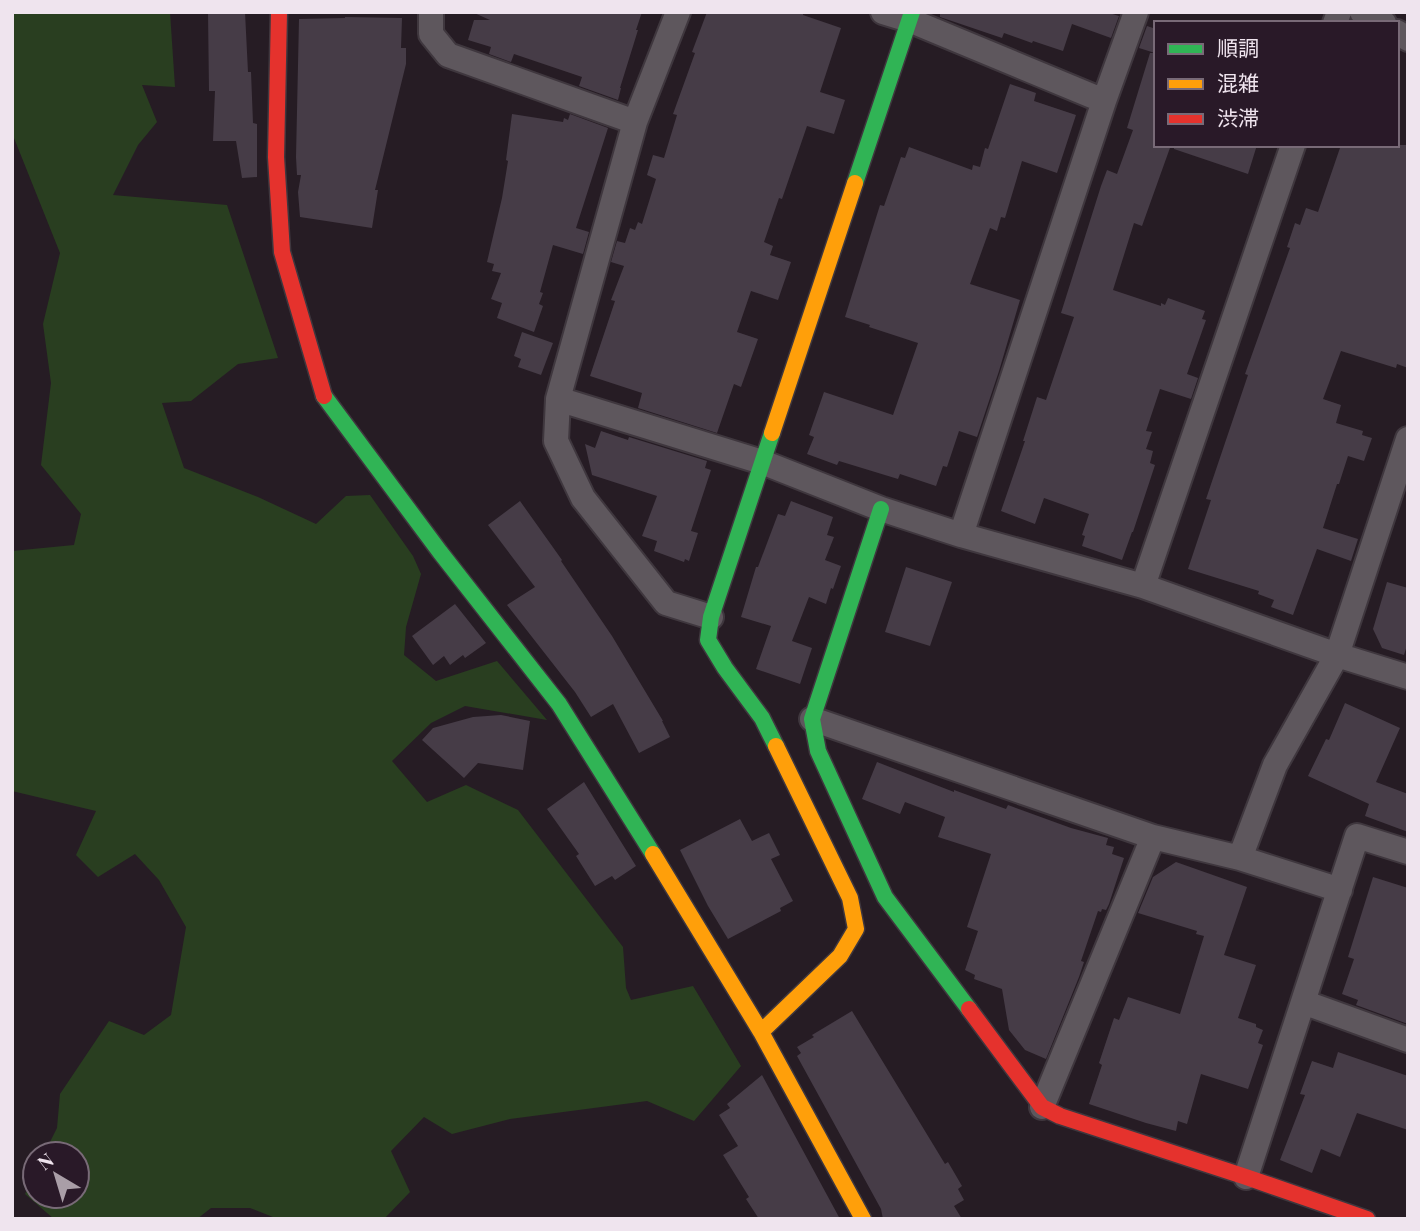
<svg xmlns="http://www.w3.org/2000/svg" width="1420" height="1231" font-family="'Playfair Display','Noto Sans JP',serif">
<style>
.green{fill:#293e20}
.building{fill:#463c47}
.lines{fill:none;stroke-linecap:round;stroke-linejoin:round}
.street-casing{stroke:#3f373e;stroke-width:28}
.fast-casing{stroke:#3f373e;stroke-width:19}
.slow-casing{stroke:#3f373e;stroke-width:19}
.jam-casing{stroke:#3f373e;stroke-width:19}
.street{stroke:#5e575d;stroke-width:24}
.fast{stroke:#30b455;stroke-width:16}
.slow{stroke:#ff9f0a;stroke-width:16}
.jam{stroke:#e5322d;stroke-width:16}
</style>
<rect width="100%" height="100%" fill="#261c24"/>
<!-- green -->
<path class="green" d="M12 12H170L175 87 142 85 157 122 138 145 113 195 227 205 278 358 238 364 191 401 162 403 184 468 258 497 316 524 346 496 370 495 413 556 421 574 406 627 404 655 436 681 497 661 547 720 465 706 431 723 392 761 427 802 466 785 518 810 623 947 626 988 631 1000 693 986 741 1066 694 1121 647 1101 510 1119 452 1134 424 1117 391 1151 410 1192 384 1219H278L250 1208H211L197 1219H54L25 1194 35 1173V1196H77V1154H44L57 1128 60 1094 109 1021 144 1035 171 1015 186 927 159 880 135 854 98 877 76 855 96 811 12 791V551L74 545 81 514 41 465 51 383 43 324 60 253 12 133Z"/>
<!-- building -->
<path class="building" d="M208 12H245L248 72H251L253 123 257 124V177L242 178 236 141H213L215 91H209Z
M472 12H642L636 30H638L620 88H621L618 100 579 86 582 77 514 54 511 62 489 54 491 47 468 40 474 20H490Z
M707 12H803V15L841 28 820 92 845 100 834 134 807 126 782 199 779 198 764 242 773 246 770 255 791 262 778 300 751 291 737 332 758 339 741 387 734 384 717 433 638 408 642 393 590 376 615 301 611 300 624 266 611 262 617 241 625 243 630 228 635 230 638 222 642 224 656 179 647 175 653 155 664 158 677 115 673 114 695 53 692 52Z
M940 12H1106L1119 16 1111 38 1072 24 1063 51 1033 41 1032 43 1004 33 1002 38 940 17Z
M345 17 402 18 401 48H406V64L375 190H378L372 228 300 217 298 192 301 175H297L296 157 299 19 345 18Z
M1147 26 1156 29V145H1171L1142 226 1134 223 1113 290 1161 306V303L1165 305 1168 298 1205 311 1202 319 1206 320 1187 374 1198 378 1191 399 1160 389 1146 431 1152 432 1146 449 1153 451 1150 463 1155 465 1133 532H1132L1122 560 1082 546 1085 536 1082 535 1089 514 1044 498 1035 524 1001 511 1025 441H1023L1037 397 1046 400 1074 317 1061 313 1101 186 1107 170 1117 174 1133 130 1127 128 1150 53H1155L1139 48Z
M1010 84 1036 93 1034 101 1076 115 1057 173 1022 161 1005 218 1001 217 997 231 990 228 970 284 1020 300 999 371 977 437 959 431 947 467 943 466 936 486 900 474 898 479 839 461 837 465 807 454 814 437 809 435 824 392 893 415 918 343 869 327 870 325 845 317 880 205 884 206 901 157 905 158 909 147 972 170 973 165 980 167 985 148 988 149Z
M512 114 563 122 564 118 568 120 570 114 608 128 576 228 589 232 583 254 553 245 540 292 543 293 539 304 543 306 534 332 497 318 502 303 491 299 501 273 492 271 494 264 487 262 502 198 508 161 506 160Z
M1174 145H1257L1248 174 1174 149Z
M1341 145H1408V368L1397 364 1396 368 1341 351 1323 399 1341 405 1336 423 1363 431 1362 435 1372 438 1364 461 1348 456 1339 484H1337L1323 528 1358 539 1351 561 1317 549 1293 615 1271 607 1274 600 1258 594 1259 591 1188 569 1211 500 1206 499 1248 375 1245 374 1290 248 1287 247 1295 223 1300 225 1306 208 1318 212Z
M522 332 553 343 541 375 518 367 521 359 514 356Z
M601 431 628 440 629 437 707 461 705 468 711 470 691 531 698 533 689 561 685 559 684 562 654 551 657 541 642 536 657 496 592 475 585 444 595 448Z
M520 501 562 560 561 561 612 636 663 721H662L670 737 639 753 613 704 591 717 575 692 507 605 535 587 488 525Z
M791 501 833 517 827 535 834 537 825 560 841 566 833 589 831 588 826 604 809 597 792 641 812 648 800 684 756 669 771 626 741 617 756 567H758L778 514 785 516Z
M906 567 952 582 930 646 885 632Z
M1387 582 1408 588V642L1404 655 1382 648 1373 629Z
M455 604 486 643 465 658 463 655 450 665 444 656 433 665 412 636Z
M1345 703 1400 728 1376 782 1408 794V832L1365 816 1369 804 1308 776 1326 739 1329 740Z
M501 715 530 721 523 770 478 763 464 778 422 740 433 728 473 717Z
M877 762 954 792V790L1006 809 1008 805 1071 828 1108 838 1106 845 1114 847 1112 854 1124 858 1109 904 1106 910 1102 909 1101 912 1098 911 1081 961 1084 962 1079 977 1046 1059 1025 1050 1009 1030 1002 989 974 979 975 975 965 970 978 931 967 927 991 854 938 837 945 817 905 802 900 814 862 799Z
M584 782 636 866 615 880 612 876 595 886 576 856 579 854 547 809Z
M740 819 752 841 769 833 780 855 771 859 793 901 780 908 781 911 728 939 708 906 680 850Z
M1176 862 1247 887 1224 955 1256 965 1238 1018 1256 1024V1027L1263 1030 1258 1043 1263 1045 1248 1089 1201 1074 1187 1124 1178 1121 1176 1131 1146 1123 1089 1104 1102 1065 1099 1063 1114 1018 1119 1020 1128 997 1180 1014 1204 936 1196 934 1197 931 1138 913 1153 877Z
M1373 877 1408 888V1024L1356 1005 1358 1000 1342 994 1354 959 1348 957Z
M852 1011 945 1164 948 1162 962 1186 958 1189 964 1200 954 1206 962 1219H883L881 1209 797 1056 801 1053 797 1047 814 1037 812 1035Z
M1338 1052 1408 1076V1130L1357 1113 1340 1157 1321 1149 1312 1173 1280 1160 1305 1095 1300 1094 1312 1061 1333 1068Z
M762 1075 840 1219H759L746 1199 749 1197 723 1155 738 1146 719 1115 730 1108 727 1104Z"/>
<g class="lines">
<!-- street casing -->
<g class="street-casing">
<path id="street" d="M431 12V34L448 55 635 122
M678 12 635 122 558 399 556 441 583 498 666 603 711 617
M883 12 909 20 1104 101 961 535
M1362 12 1371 14 1384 23
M1335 23 1339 12
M1397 32 1408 39
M1104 101 1136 12
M558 399 762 462 881 509 961 535 1143 586 1337 655 1408 677
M1143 586 1293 145
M812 719 1153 837 1240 858 1340 890
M1240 858 1275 765 1337 655 1408 439
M1303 1002 1408 1040
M1042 1107 1153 837
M1246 1177 1357 836 1408 852"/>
</g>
<!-- fast casing -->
<g class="fast-casing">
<path id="fast" d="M855 183 912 12
M324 396 440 552 559 704 653 854
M772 433 711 617 708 640 725 668 762 718 776 746
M881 509 812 719 818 751 885 897 969 1009"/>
</g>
<!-- slow casing -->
<g class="slow-casing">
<path id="slow" d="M772 433 855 183
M653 854 761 1032 863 1219
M761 1032 840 956 856 929 850 898 776 746"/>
</g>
<!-- jam casing -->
<g class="jam-casing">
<path id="jam" d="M279 12 276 157 282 252 324 396
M969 1009 1042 1107 1060 1116 1246 1177 1367 1219"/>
</g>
<!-- street -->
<use href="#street" class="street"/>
<!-- fast -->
<use href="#fast" class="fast"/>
<!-- slow -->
<use href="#slow" class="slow"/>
<!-- jam -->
<use href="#jam" class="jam"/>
</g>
<!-- border -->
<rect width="1420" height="1231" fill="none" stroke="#efe4ee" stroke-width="28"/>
<!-- legend -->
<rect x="1154" y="21" width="245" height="126" fill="#291928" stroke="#786a77" stroke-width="2"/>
<rect x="1168" y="44" width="35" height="10" fill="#30b455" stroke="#786a77" stroke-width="2"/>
<text x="1217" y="56" font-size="21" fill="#efe4ee">順調</text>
<rect x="1168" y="79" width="35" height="10" fill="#ff9f0a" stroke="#786a77" stroke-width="2"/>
<text x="1217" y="91" font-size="21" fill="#efe4ee">混雑</text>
<rect x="1168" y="114" width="35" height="10" fill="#e5322d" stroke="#786a77" stroke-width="2"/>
<text x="1217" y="126" font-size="21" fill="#efe4ee">渋滞</text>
<!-- north arrow -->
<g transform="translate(56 1175) rotate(322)"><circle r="33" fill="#291928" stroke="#786a77" stroke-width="2"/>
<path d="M0-5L12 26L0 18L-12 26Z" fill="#a99ea7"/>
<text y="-10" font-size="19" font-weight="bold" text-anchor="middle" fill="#efe4ee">N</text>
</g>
</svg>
